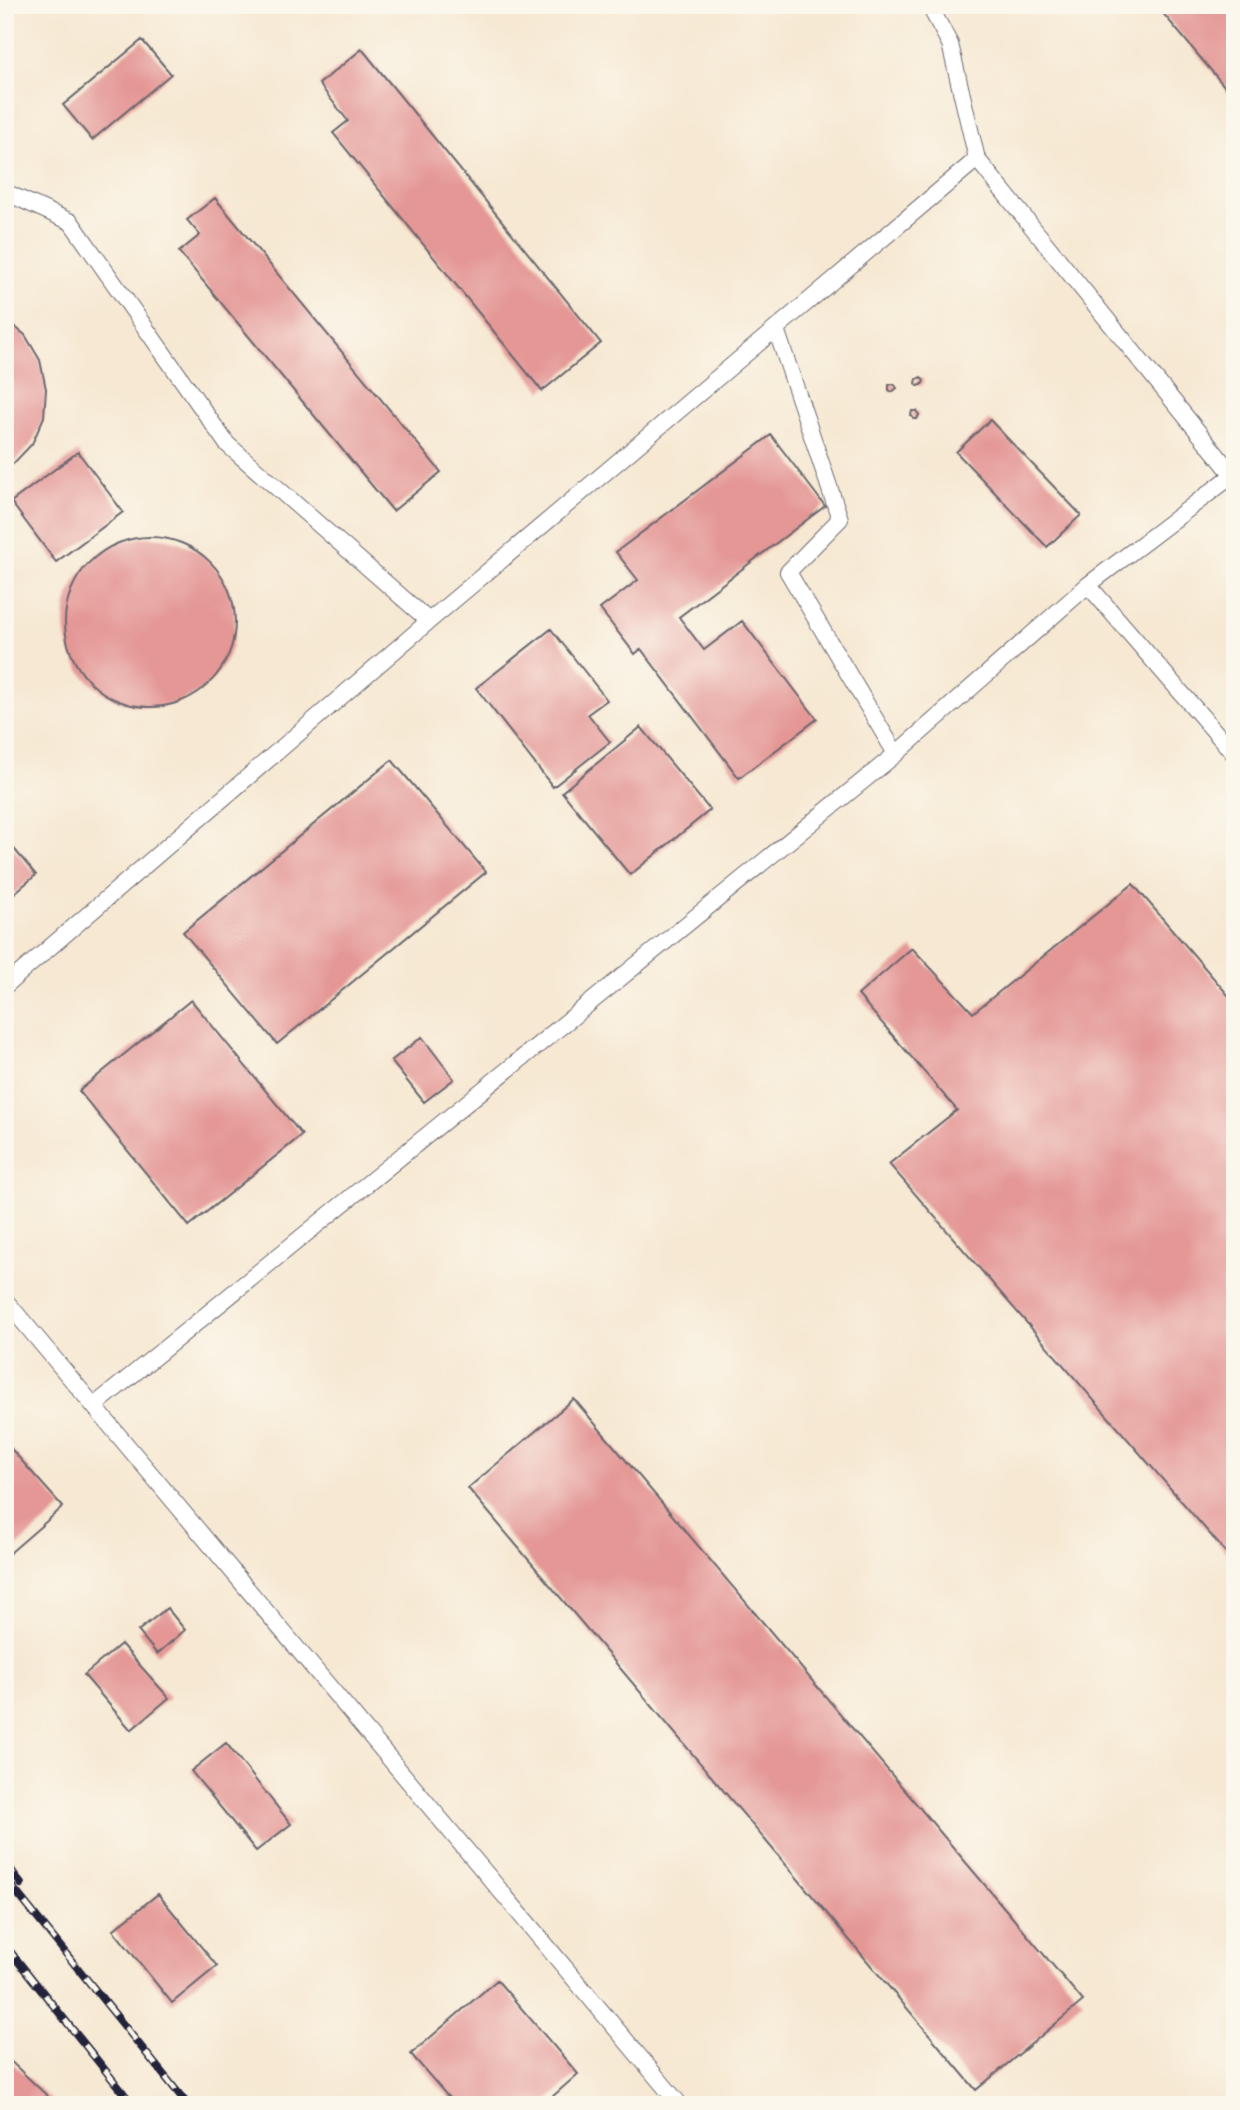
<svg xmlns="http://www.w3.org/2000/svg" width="1240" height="2110" font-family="'Playpen Sans',sans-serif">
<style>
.building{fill:#e49795}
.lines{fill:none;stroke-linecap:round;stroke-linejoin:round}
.lane-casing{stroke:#6c6770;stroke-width:18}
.lane{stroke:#fff;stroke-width:16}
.rail-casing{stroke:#22223b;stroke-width:8}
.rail{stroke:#fbf7ec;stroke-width:5;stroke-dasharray:16;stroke-linecap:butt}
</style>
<rect width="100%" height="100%" fill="#fbf7ec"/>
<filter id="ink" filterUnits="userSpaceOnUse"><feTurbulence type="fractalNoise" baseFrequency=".0143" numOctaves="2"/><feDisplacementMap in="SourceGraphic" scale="14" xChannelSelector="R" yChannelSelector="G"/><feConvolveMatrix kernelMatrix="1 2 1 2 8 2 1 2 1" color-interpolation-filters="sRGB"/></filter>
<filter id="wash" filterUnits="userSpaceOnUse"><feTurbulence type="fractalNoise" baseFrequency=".00686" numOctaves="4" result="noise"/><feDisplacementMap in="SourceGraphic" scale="28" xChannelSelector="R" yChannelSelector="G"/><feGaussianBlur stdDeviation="1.57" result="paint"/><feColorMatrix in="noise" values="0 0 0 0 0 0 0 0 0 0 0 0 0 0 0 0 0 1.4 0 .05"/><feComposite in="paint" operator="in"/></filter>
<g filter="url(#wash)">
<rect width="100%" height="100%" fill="#f6e8d2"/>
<g id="blocks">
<!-- building -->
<path class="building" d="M1156 5H1235V99Z
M142 40 171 74 92 140 63 105Z
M362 49 601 343 542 391 333 133 348 121 319 84Z
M215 198 441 472 393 511 179 252 200 235 187 220Z
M5 319 25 335 40 360 46 389 44 417 32 444 12 465 5 468Z
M921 377 924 381 922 385 918 386 916 383 917 379Z
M894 384 897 388 892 392 889 390V385Z
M912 411H917L919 415 917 419H914L911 415Z
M990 420 1081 515 1047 547 956 452Z
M771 435 825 506 679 617 704 650 742 621 817 719 739 778 641 649 635 654 600 609 638 580 616 552Z
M78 452 123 512 56 562 11 502Z
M65 622a85 85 0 1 1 170 0a85 85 0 1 1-170 0Z
M551 629 607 700 588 714 610 742 553 787 476 688Z
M641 727 710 810 630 875 562 792Z
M392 760 486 872 277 1044 183 932Z
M5 838 36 875 5 901Z
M1133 884 1235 1003V1563L889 1164 957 1110 858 995 912 948 973 1013Z
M191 1000 302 1135 189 1226 79 1091Z
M422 1037 454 1079 424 1102 391 1061Z
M574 1399 1083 2001 976 2090 468 1488Z
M5 1442 63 1507 10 1553 5 1548Z
M167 1608 185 1630 157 1654 138 1631Z
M121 1644 169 1698 131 1730 84 1675Z
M226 1743 291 1824 256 1851 191 1771Z
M158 1894 217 1966 172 2003 113 1930Z
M497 1980 578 2074 543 2105H455L411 2054Z
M5 2056 57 2105H5Z"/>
</g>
</g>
<g filter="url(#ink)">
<use href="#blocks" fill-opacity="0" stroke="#6c6770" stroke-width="2"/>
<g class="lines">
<!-- lane casing -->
<g class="lane-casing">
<path id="lane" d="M929 5 950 44 977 159
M5 192 71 222 227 444 429 621
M1088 585 1235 755
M5 986 429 621 977 159 1233 475 1088 585 896 754
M5 1300 680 2105
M94 1406 896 754 788 572 840 519 776 329"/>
</g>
<!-- lane -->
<use href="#lane" class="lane"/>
<!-- rail casing -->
<g class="rail-casing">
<path id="rail" d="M5 1861 21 1884
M5 1878 188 2105
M5 1945 133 2105"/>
</g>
<!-- rail -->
<use href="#rail" class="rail"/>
</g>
</g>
<!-- margin -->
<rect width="1240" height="2110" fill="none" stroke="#fbf7ec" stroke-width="28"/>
</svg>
